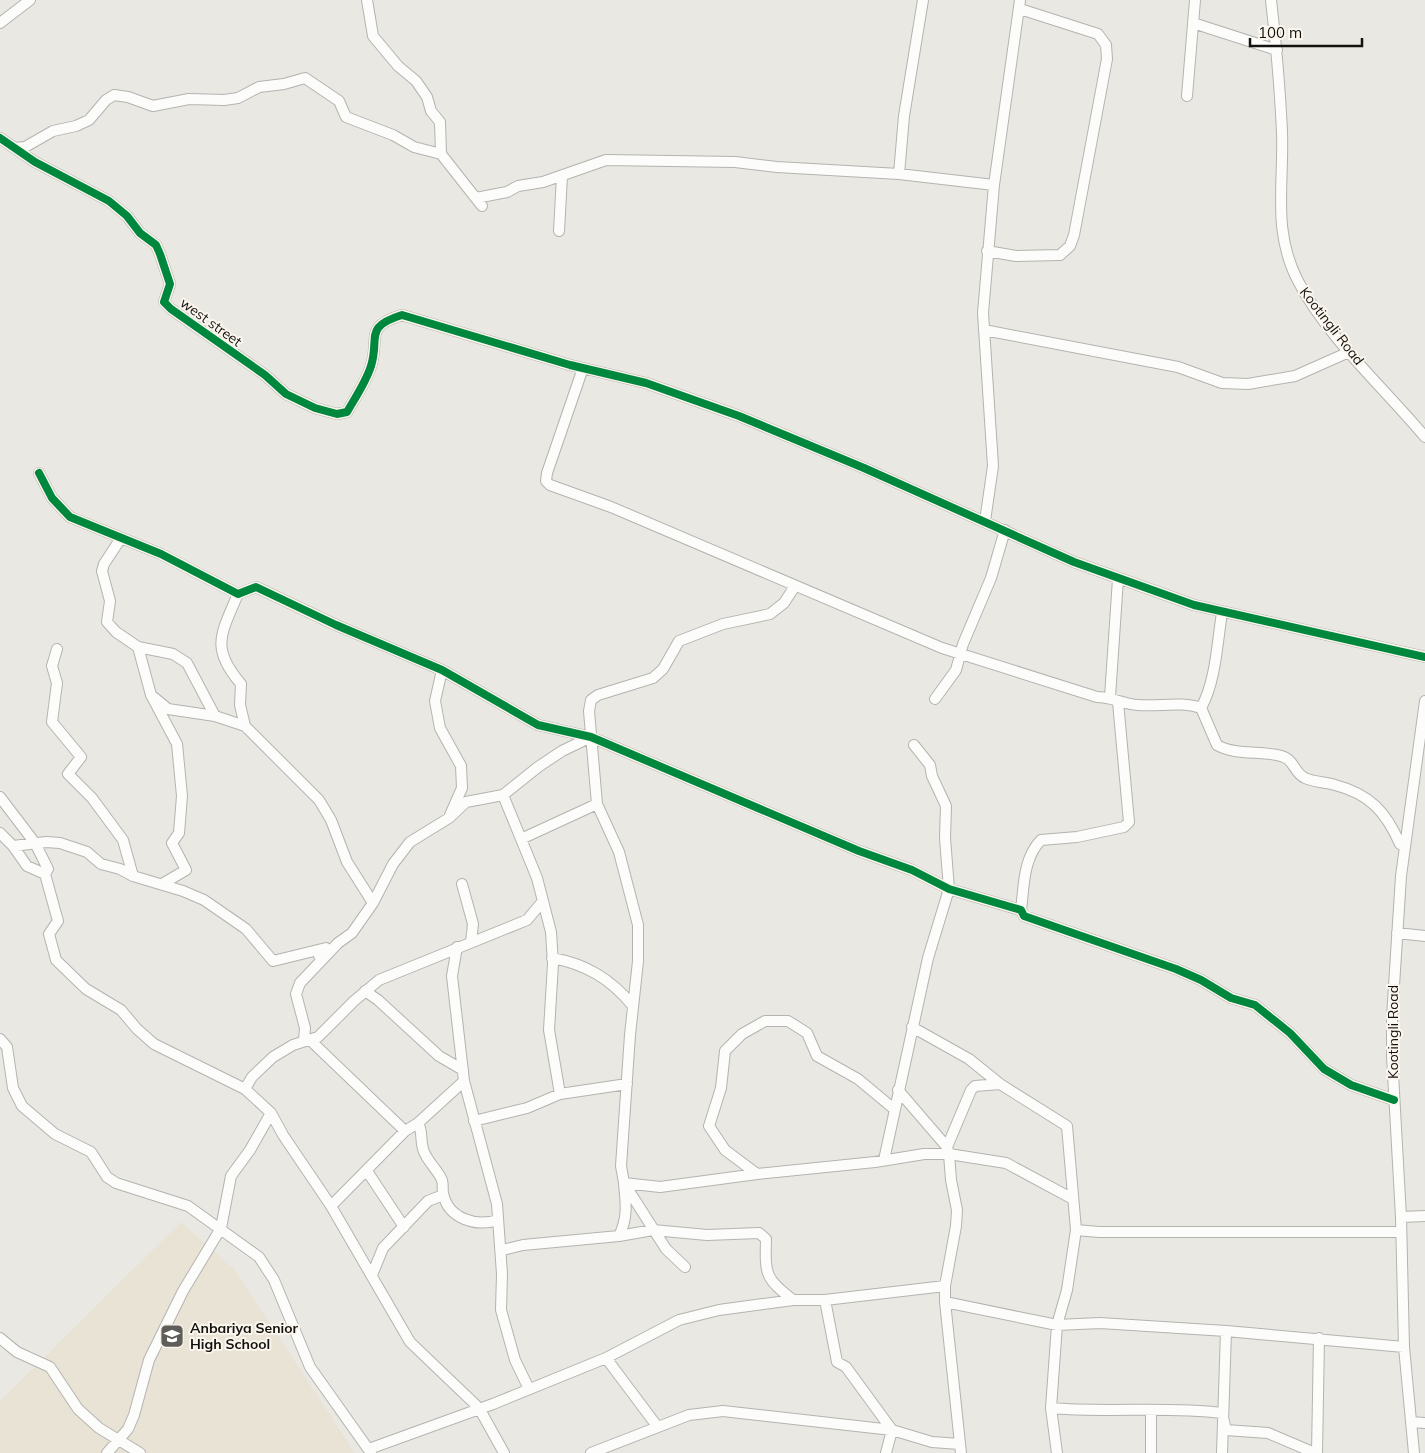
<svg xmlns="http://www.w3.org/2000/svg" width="1425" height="1453" font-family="Mulish,sans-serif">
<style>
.education{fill:#e9e3d5}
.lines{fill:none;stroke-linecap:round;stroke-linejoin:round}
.minor-casing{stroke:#b5b3af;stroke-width:12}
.minor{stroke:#fcfcfb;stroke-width:10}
.cycleway-casing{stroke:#fbf6ed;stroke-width:11}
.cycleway{stroke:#00873e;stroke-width:8}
.labels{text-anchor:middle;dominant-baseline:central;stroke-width:4;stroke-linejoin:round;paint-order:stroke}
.street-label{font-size:14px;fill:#14120f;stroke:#fbf6ed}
.poi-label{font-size:14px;font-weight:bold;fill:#14120f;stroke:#fbf6ed;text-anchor:start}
</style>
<rect width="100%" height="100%" fill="#eae8e3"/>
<!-- education -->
<path class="education" d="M181 1222 235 1270 355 1453H0V1401Z"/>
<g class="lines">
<!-- minor casing -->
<g class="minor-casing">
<path id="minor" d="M367 0 373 36 398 66 416 81 427 97 431 111 440 122 441 154 482 206
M1271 0C1276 44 1280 88 1282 132 1284 185 1272 231 1298 281 1327 337 1384 388 1425 437
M0 23 30 0
M1193 23 1277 50
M1187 96 1195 0
M0 138 35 162 109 201 127 216 140 233 156 245 160 254 170 284 164 302 171 309 265 375 286 394 315 408 337 414 347 412C355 398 366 382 371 366 380 338 363 327 402 315L570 365 646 383 739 416 864 468 1074 562 1194 605 1425 657
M15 148 25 147 53 131 76 126 89 120 106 100 114 95 128 97 153 106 189 99 224 100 238 98 259 87 284 84 305 78 339 101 346 117 393 135 414 147 441 154
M899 174 904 116 923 0
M476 198 507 192 518 186 543 182 606 160 735 162 777 167 899 174 994 185
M559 231 562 176
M987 251 1016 256 1060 255 1070 246 1074 235 1107 59 1106 45 1098 34 1020 9
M984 330 1178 367 1222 383 1248 384 1295 376 1349 352
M583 368 547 473 546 481 550 485 611 507 942 648 1097 697C1112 697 1123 704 1138 705 1159 707 1181 701 1201 708L1217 745C1234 755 1257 751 1277 755 1296 758 1292 772 1305 778 1313 782 1326 782 1335 785 1370 794 1386 812 1400 844L1404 846
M39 473 52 498 70 517 161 554 238 594 256 587 336 625 442 670 538 725 591 737 859 851 912 870 949 889 1021 910 1024 916 1176 969 1201 980 1231 998 1255 1005 1290 1033 1324 1069 1351 1085 1394 1100
M985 521 993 466 983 313 994 185 1020 0
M121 538 104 564 102 571 110 601 107 622 116 632 138 647 173 654 187 663 215 716 245 726 319 800 331 820 347 862 373 903
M795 586 784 603 770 614 723 624 679 641 663 669 653 678 598 695 591 700 589 711 597 804 619 852 638 925V961L630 1035 621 1166 624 1183 660 1187 757 1174 875 1162 924 1154H949L951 1180 957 1210 956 1226 945 1286V1302L961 1453
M238 594C221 634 210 648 241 684L240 705 245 726
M138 647 151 695 168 709 215 716
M57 649 52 666 57 683 52 722 81 757 68 774 92 798 123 840 133 876
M442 670 435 701 440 728 461 766 462 788 450 815
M151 695 177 744 182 796 179 833 172 843 186 870 162 884
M1110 697 1118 579
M935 699 956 670 963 644 991 578 1005 530
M1201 708C1216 681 1217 643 1222 613
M503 795 537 878 551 932 553 964 549 1030 560 1094
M0 797 35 843 48 869 45 874
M0 833 13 846 46 842 60 843 87 852 101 864 120 869 133 876 183 891 204 900 246 929 273 961 326 948 319 956
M521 839 597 804
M13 846 27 866 45 874 58 921 49 934 56 960 86 989 121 1010 137 1029 154 1044 245 1089 271 1113 283 1135 331 1206 410 1342 479 1408 504 1453
M462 884 473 924 471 942
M1021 910C1024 887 1023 858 1041 840L1077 837 1124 827 1129 822 1118 702
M1397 933 1425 936
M457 947 452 976 464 1081 497 1204 502 1274 501 1310 515 1360 529 1389
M552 958C586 964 611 979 633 1006
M365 991 378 1000 439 1056 463 1070
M912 1027 969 1059 1000 1084 1067 1126 1076 1230 1067 1290 1057 1325 1051 1408C1108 1413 1165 1406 1222 1413L1226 1430 1268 1433 1315 1453
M0 1039 7 1047 13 1088 22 1106 55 1134 91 1152 107 1177 116 1183 188 1206 259 1257 274 1280 310 1367 371 1453
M304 1040 305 1028 296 994 300 983 338 943 352 933 373 903 393 864 410 842 449 818 466 802 503 795 538 767 562 751 591 737
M311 1041 405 1131
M1000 1084 975 1086 971 1090 947 1147 949 1154 1006 1163 1073 1199
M245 1089 252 1077 273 1057 293 1045 318 1037 354 1001 379 980 527 920 543 901
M898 1090 947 1147
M474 1121 527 1108 560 1094 627 1084
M418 1123C423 1132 420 1139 423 1149 426 1160 436 1168 441 1178 444 1183 442 1188 443 1193 448 1219 476 1227 498 1220
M884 1160 928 958 949 889 945 838 946 806 932 776 930 765 914 745
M367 1171 404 1227
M757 1174 725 1150 709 1126 721 1088 725 1051 742 1034 765 1021H788L807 1033 817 1056 858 1079 894 1109
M624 1183 666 1249 685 1267
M331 1206 405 1131 418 1123 464 1081
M1401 1217 1425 1216
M1076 1230 1099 1232H1401
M619 1236C628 1218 626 1203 624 1184
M502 1250 523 1245 619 1236 653 1230 707 1235 759 1233 766 1239C765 1275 765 1278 793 1300
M372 1275 383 1248 428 1201 443 1195
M825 1300 837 1362 846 1367 892 1430 886 1453
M945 1302 1057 1325 1100 1323 1226 1331 1404 1347
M0 1338 17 1352 50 1367 78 1409 99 1428 140 1453
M606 1358 657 1426
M1051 1408 1057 1453
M1412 1422 1425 1423
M369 1449 493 1404 606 1358 679 1320 719 1310 793 1300H825L945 1286
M107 1453 128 1429 134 1415 149 1360 183 1291 221 1228 231 1176 250 1150 271 1113
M591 1453 689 1415 723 1411 892 1430 932 1442 960 1444
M1151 1453V1410
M1222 1453 1226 1331
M1317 1453 1319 1338
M1414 1453 1404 1347 1401 1217 1392 1056V1017L1401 876 1425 701"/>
</g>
<!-- minor -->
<use href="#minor" class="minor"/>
<!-- cycleway casing -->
<g class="cycleway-casing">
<path id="cycleway" d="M0 138 35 162 109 201 127 216 140 233 156 245 160 254 170 284 164 302 171 309 265 375 286 394 315 408 337 414 347 412C355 398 366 382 371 366 380 338 363 327 402 315L570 365 646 383 739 416 864 468 1074 562 1194 605 1425 657
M39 473 52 498 70 517 161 554 238 594 256 587 336 625 442 670 538 725 591 737 859 851 912 870 949 889 1021 910 1024 916 1176 969 1201 980 1231 998 1255 1005 1290 1033 1324 1069 1351 1085 1394 1100"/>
</g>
<!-- cycleway -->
<use href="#cycleway" class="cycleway"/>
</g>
<!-- icons -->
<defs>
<g id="school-square" transform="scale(1.25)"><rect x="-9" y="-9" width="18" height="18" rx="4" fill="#5f5d59" stroke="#fbf6ed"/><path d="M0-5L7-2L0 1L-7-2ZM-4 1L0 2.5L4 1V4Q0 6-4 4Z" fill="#fff"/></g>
</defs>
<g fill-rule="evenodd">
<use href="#school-square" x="172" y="1336"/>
</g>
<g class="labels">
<!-- street labels -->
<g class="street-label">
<text transform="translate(211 322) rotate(36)">west street</text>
<text transform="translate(1332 326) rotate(52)">Kootingli Road</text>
<text transform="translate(1393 1032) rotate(-90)">Kootingli Road</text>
</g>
<!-- poi labels -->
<g class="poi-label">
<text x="190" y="1328">Anbariya Senior<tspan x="190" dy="16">High School</tspan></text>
</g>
</g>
<!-- scale -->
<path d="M1250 38v8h112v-8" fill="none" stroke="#14120f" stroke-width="2.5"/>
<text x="1258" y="38" font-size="15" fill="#14120f" stroke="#fbf6ed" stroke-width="4" paint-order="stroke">100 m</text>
</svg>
